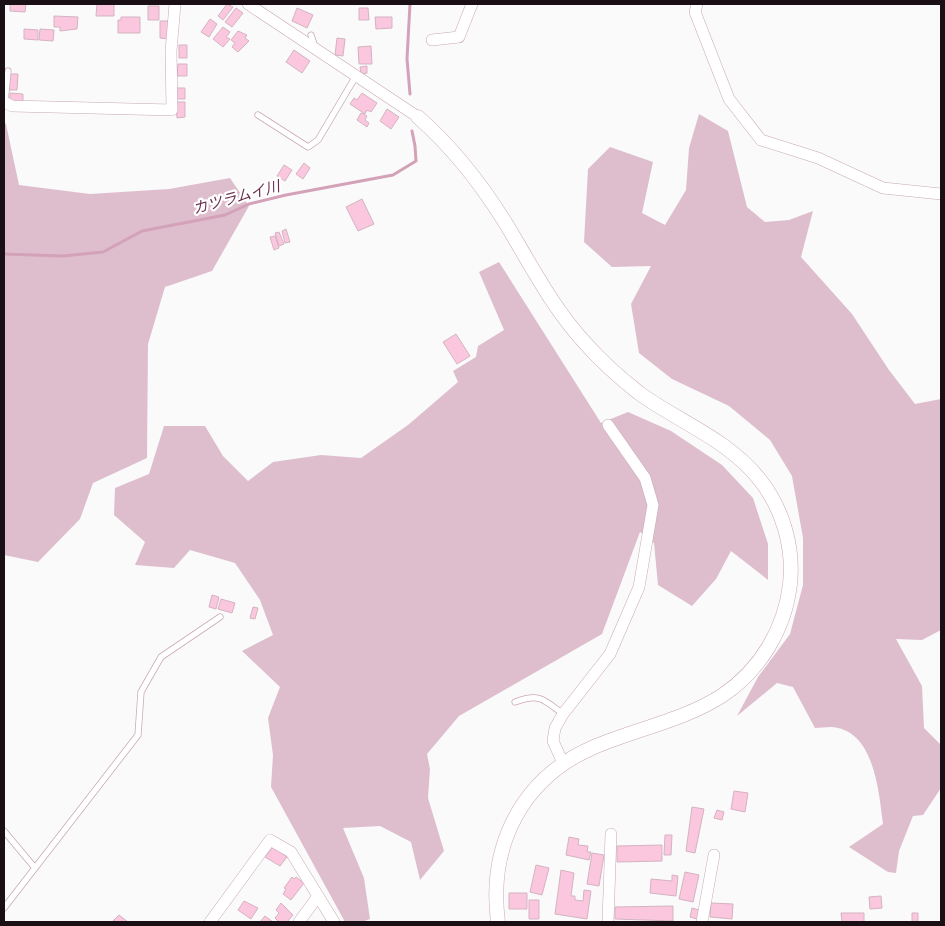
<svg xmlns="http://www.w3.org/2000/svg" width="945" height="926" font-family="Merriweather,'Noto Sans JP',serif">
<style>
.green{fill:#debecc}
.lines{fill:none;stroke-linecap:round;stroke-linejoin:round}
.stream{stroke:#d4a2b8;stroke-width:3}
.building{fill:#fbc7de;stroke:#d4b3c1}
.service-casing{stroke:#c9a8b6;stroke-width:7}
.minor-casing{stroke:#c9a8b6;stroke-width:12}
.tertiary-casing{stroke:#c9a8b6;stroke-width:15}
.service{stroke:#fff;stroke-width:5.5}
.minor{stroke:#fff;stroke-width:11}
.tertiary{stroke:#fff;stroke-width:14}
.labels{text-anchor:middle;dominant-baseline:central;stroke-width:4.5;stroke-linejoin:round;paint-order:stroke}
.water-label{font-size:15px;font-style:italic;fill:#6c2f4e;stroke:#fff}
</style>
<rect width="100%" height="100%" fill="#fafafa"/>
<!-- green -->
<path class="green" d="M699 114 728 131 747 207 765 222 789 220 813 211 801 257 852 314 889 370 915 404 941 399V630L922 640 896 639 922 686 924 728 941 745V788L923 815 913 816 899 851 896 873 888 872 849 847 883 824C879 794 875 736 838 728 831 726 822 728 815 728L793 687 777 683 737 716 758 677 790 634 803 585V538L792 476 770 440 729 406 672 379 639 353 631 304 651 266 612 267 584 242 588 169 610 147 653 162 642 213 665 225 686 190 689 148Z
M4 122 6 124 19 185 90 194 169 189 230 178 249 206 212 271 165 287 148 344 147 458 93 483 80 519 38 562 4 555Z
M499 262 601 423 628 412 671 431 722 465 753 498 768 544V580L731 551 716 579 692 606 658 585 654 543 640 532 602 634 459 716 427 754 430 769 428 798 444 851 420 880 411 842 380 826 343 828 364 878 370 919 362 922H345L271 787 273 755 268 718 280 687 242 651 273 635 260 600 235 563 190 550 174 568 135 565 145 542 114 515 115 488 149 474 164 426H205L223 456 248 481 273 462 321 455 361 458 408 425 458 382 453 371 476 357 478 346 504 330 479 272Z"/>
<g class="lines">
<!-- stream -->
<path class="stream" d="M410 94 407 59 410 4
M4 254 63 256 103 252 142 231 225 215 249 204 286 195 393 175 416 161 415 146 412 131"/>
</g>
<!-- building -->
<path class="building" d="M10 4H26L25 12 10 11Z
M97 4H114V16H96Z
M227 4 233 7 223 20 218 16Z
M148 6H159V20H148Z
M236 8 243 13 232 27 225 22Z
M297 8 313 15 307 28 292 21Z
M359 8H368L369 20H359Z
M54 16 78 17 77 29 60 31V27H54Z
M121 17H140V33H118V20H121Z
M375 17H392V28L376 29Z
M210 19 217 24 209 37 201 32Z
M160 21H169L168 39 160 38Z
M223 27 230 32 226 37 230 39 223 47 213 39Z
M24 29 38 30V40L24 39Z
M40 29 54 30 53 41 39 40Z
M238 31 247 35 245 38 249 41 238 52 232 47 235 43 231 40Z
M337 38 345 39 343 56 335 55Z
M179 45H187V58H179Z
M371 46 372 64H359L358 47Z
M294 50 310 61 302 73 286 62Z
M178 64H187V76H177Z
M367 66V73L361 74 360 67Z
M10 74H18L17 90H9Z
M177 88H185V99H177Z
M10 93 23 94V101H10Z
M362 93 377 103 371 112 367 110 365 114 350 104 354 98 357 100Z
M176 102H185V117L177 118Z
M387 109 399 117 391 129 380 121Z
M361 113 367 116 365 120 369 123 367 127 357 120Z
M304 163 310 168 303 179 296 174Z
M284 165 292 170 285 181 277 176Z
M362 199 374 224 358 231 346 207Z
M286 229 290 242 285 243 282 231Z
M279 232 284 244 279 246 275 233Z
M275 236 279 248 274 250 270 237Z
M456 334 470 356 457 364 443 342Z
M212 595 219 597 216 609 209 607Z
M221 599 235 603 232 613 218 609Z
M253 607 258 608 255 619 250 618Z
M734 791 748 793 745 812 731 809Z
M692 807 704 809 695 853 686 851Z
M717 810 724 812 722 820 714 818Z
M665 835H672L671 855H664Z
M569 837 579 839 578 845 588 846 587 852H591L589 860 566 855Z
M662 845V861L617 862V846Z
M273 847 287 857 280 866 265 857Z
M592 853 604 855 599 886 587 884Z
M536 865 549 868 542 895 530 892Z
M561 870 574 873 571 896H575V900L583 901 584 890 591 891 587 919 555 914Z
M685 872 699 875 693 902 679 899Z
M672 875 678 876 676 896 650 893 651 879 672 881Z
M292 877 294 879 296 877 304 883 291 900 283 894 286 889 284 888Z
M509 893H527V909H509Z
M881 896 882 908 870 909 869 897Z
M529 900H539V919H529Z
M244 901 258 908 251 919 238 910Z
M281 903 293 915 287 922H279L275 918 279 913 276 910Z
M711 903 733 904 732 919 710 917Z
M673 906V921L615 919V907Z
M692 908 699 910 697 919 690 917Z
M841 913H864V922H842Z
M912 913H918V922H912Z
M119 915 128 922H112Z
M265 916 273 922H260Z"/>
<g class="lines">
<!-- service casing -->
<g class="service-casing">
<path id="service" d="M311 35 315 47
M5 102 8 71
M258 115 308 147 318 140 356 76
M515 702C540 693 543 699 563 714
M4 831 35 868
M4 908 138 735 141 692 161 657 220 617"/>
</g>
<!-- minor casing -->
<g class="minor-casing">
<path id="minor" d="M248 4 418 117
M697 4 695 12 729 99 761 140 818 158 883 188 941 194
M432 40 459 37 472 4
M4 102 12 106 172 110 171 51 175 4
M563 763 553 741 555 728 563 714 610 654 639 587 653 505 645 478 608 425
M210 922 270 840 291 852 334 922
M299 922 318 896
M608 922 611 834
M702 922 714 855"/>
</g>
<!-- tertiary casing -->
<g class="tertiary-casing">
<path id="tertiary" d="M418 117C452 147 479 181 503 219 529 261 552 308 586 344 602 362 620 378 639 393 679 422 729 440 760 480 783 509 794 548 790 584 785 629 760 670 723 695 685 720 636 729 594 747 522 778 488 845 498 922"/>
</g>
<!-- service -->
<use href="#service" class="service"/>
<!-- minor -->
<use href="#minor" class="minor"/>
<!-- tertiary -->
<use href="#tertiary" class="tertiary"/>
</g>
<g class="labels">
<!-- water labels -->
<g class="water-label">
<text transform="translate(236 197) rotate(-15)">カツラムイ川</text>
</g>
</g>
<!-- border -->
<rect width="945" height="926" fill="none" stroke="#1a0f14" stroke-width="10"/>
</svg>
